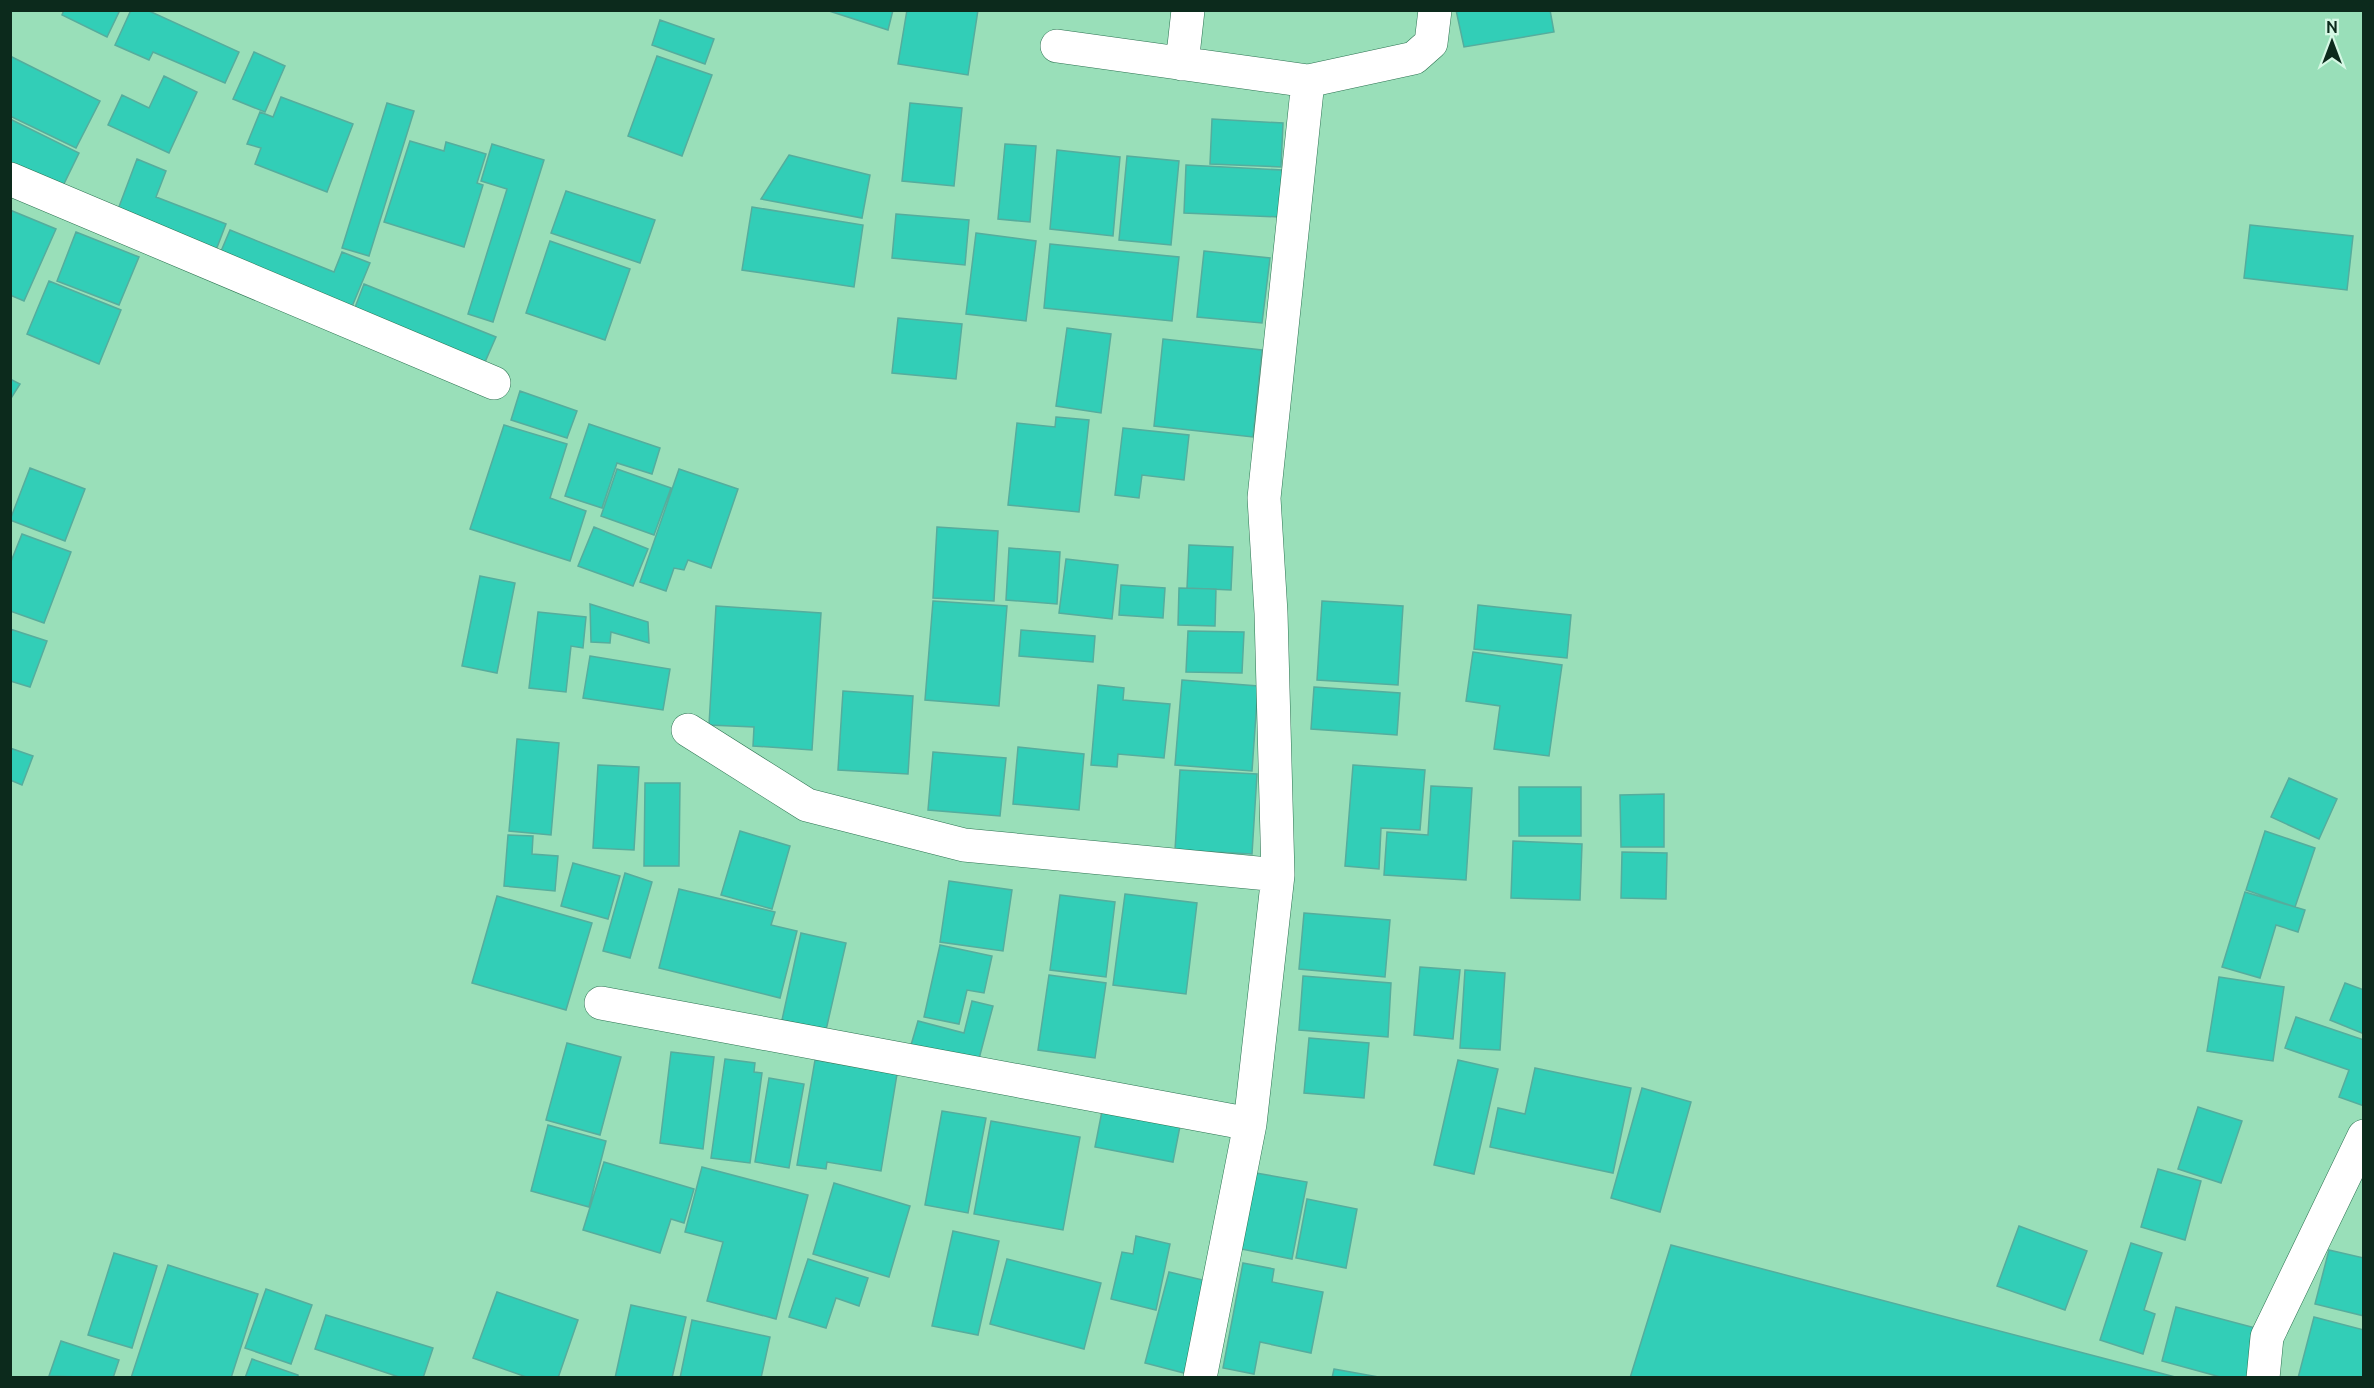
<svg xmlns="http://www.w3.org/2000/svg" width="2374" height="1388" font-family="Ubuntu,sans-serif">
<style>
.building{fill:#32ceb7;stroke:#55ad9d;stroke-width:1.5}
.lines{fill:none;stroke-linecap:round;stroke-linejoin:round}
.minor-casing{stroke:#2d7352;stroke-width:34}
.tertiary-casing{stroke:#2d7352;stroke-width:34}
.minor{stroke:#fff;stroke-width:33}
.tertiary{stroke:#fff;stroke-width:33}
</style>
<rect width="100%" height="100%" fill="#99dfb9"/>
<!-- building -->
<path class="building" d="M64 10H120L107 37 62 15Z
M131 10H147L239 52 225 83 153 52 149 60 115 45Z
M826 10H893L888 30Z
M907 10H978L968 75 898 64Z
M1456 10H1550L1554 32 1464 47Z
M660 20 714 39 705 64 652 45Z
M254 52 285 66 265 112 233 99Z
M10 56 100 101 76 148 10 116Z
M657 56 712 75 682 156 628 136Z
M164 76 197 92 169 153 108 125 122 95 149 108Z
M281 97 353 124 327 192 255 164 261 148 247 144 260 112 273 117Z
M387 103 414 111 369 256 342 248Z
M910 103 962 108 954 186 902 181Z
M10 119 79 153 58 196 10 173Z
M1212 119 1283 123 1281 167 1210 164Z
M410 141 444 151 446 142 486 154 477 183 483 185 464 247 384 222Z
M492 144 544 160 493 322 468 314 507 189 481 181Z
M1005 144 1036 146 1030 222 998 219Z
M1057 150 1120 157 1113 236 1050 229Z
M789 155 870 175 862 218 761 199Z
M1127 156 1179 161 1171 245 1119 240Z
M137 159 166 171 156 197 226 224 213 258 114 220Z
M1186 165 1282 170 1280 217 1184 213Z
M566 191 655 220 640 263 551 233Z
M752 207 863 225 854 287 742 270Z
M10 210 56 229 24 301 10 295Z
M896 214 969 220 965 265 892 258Z
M2250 225 2353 236 2347 290 2244 278Z
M230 230 334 272 342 252 370 263 351 309 219 256Z
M76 232 139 257 119 305 57 281Z
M976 233 1036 241 1026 321 966 314Z
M550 241 630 269 605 340 526 313Z
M1050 244 1179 257 1172 321 1044 308Z
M1204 251 1270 258 1262 323 1197 317Z
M49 281 121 310 99 364 27 334Z
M364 284 496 337 485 362 354 310Z
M898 318 962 324 956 379 892 373Z
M1067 328 1111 334 1101 413 1056 406Z
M1163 339 1262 350 1253 437 1154 426Z
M10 379 20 384 10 400Z
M520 391 577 411 567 438 511 420Z
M1056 417 1089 420 1079 512 1008 505 1017 423 1055 427Z
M589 424 660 448 652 474 617 463 602 508 565 496Z
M504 425 567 444 550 498 586 511 570 561 470 529Z
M1123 428 1189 435 1184 480 1142 475 1139 498 1115 495Z
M30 468 85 489 65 541 10 520Z
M617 469 671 488 654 535 601 516Z
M679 469 738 489 711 568 688 560 684 570 674 568 666 591 640 582Z
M594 527 648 549 633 586 578 566Z
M937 527 998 531 994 601 933 598Z
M22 534 71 552 44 623 10 611V564Z
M1189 545 1233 547 1231 590 1187 588Z
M1009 548 1060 552 1057 604 1006 600Z
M1066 559 1118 565 1112 619 1059 613Z
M480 576 515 583 497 673 462 666Z
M1121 585 1165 588 1163 618 1119 615Z
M1179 588 1216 589 1215 626 1178 625Z
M933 601 1007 606 999 706 925 700Z
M1322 601 1403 606 1398 685 1317 680Z
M590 604 648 622 649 643 611 632 610 643 591 642Z
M1478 605 1571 615 1567 658 1474 649Z
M716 606 821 613 812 750 753 746 754 727 709 725Z
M538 612 586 617 583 648 571 646 566 692 529 688Z
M10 629 47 641 30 687 10 681Z
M1021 630 1095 636 1093 662 1019 656Z
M1188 631 1244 632 1242 673 1186 672Z
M1473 652 1562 665 1549 756 1494 749 1500 706 1466 701Z
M590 656 670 669 663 710 583 698Z
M1182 680 1258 686 1252 771 1175 765Z
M1098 685 1124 688 1123 700 1170 704 1164 758 1118 754 1117 767 1091 765Z
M1314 687 1400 693 1397 735 1311 729Z
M843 691 913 696 908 774 838 770Z
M517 739 559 743 551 835 509 831Z
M1018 747 1084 754 1079 810 1013 804Z
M10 748 33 756 22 785 10 780Z
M933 752 1006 758 1000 816 928 810Z
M598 765 639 767 634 850 593 848Z
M1353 765 1425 770 1420 830 1381 828 1379 869 1345 866Z
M1180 770 1257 774 1252 854 1175 850Z
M2289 778 2337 799 2319 839 2271 817Z
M645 783H680L679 866H644Z
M1431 786 1472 788 1466 880 1384 875 1387 832 1428 835Z
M1519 787H1581V836H1519Z
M1664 794V847H1621L1620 795Z
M740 831 790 846 772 909 721 895Z
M2265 831 2315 848 2295 907 2246 890Z
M508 835 533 836 532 854 558 856 555 891 504 886Z
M1513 841 1582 844 1580 900 1511 898Z
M1622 852 1667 853 1666 899 1621 898Z
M573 863 620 876 608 919 561 906Z
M625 873 652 882 630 958 603 951Z
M949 881 1012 890 1003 951 940 942Z
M679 889 775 912 771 925 797 931 780 998 659 968Z
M2245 892 2305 910 2298 932 2276 925 2260 978 2222 967Z
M1125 894 1197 903 1186 994 1113 985Z
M1060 895 1115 902 1106 977 1050 970Z
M497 896 592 923 566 1010 472 983Z
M1304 913 1390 920 1385 977 1299 969Z
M801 933 846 943 826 1030 782 1020Z
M940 945 992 956 984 993 967 990 959 1024 924 1017Z
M1420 967 1460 970 1453 1039 1414 1035Z
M1465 970 1505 973 1500 1050 1460 1048Z
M1049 975 1106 983 1095 1058 1038 1050Z
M1303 976 1391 983 1388 1037 1299 1030Z
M2219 977 2284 987 2273 1061 2207 1051Z
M2345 983 2364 990V1034L2330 1020Z
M972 1001 993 1006 976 1070 909 1052 918 1021 964 1033Z
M2296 1017 2364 1040V1106L2339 1097 2349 1070 2285 1048Z
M1309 1038 1369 1043 1364 1098 1304 1093Z
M567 1043 621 1057 600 1135 546 1120Z
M671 1052 714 1057 703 1149 660 1143Z
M725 1059 755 1063 754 1072 762 1073 750 1163 711 1158Z
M815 1060 897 1074 881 1171 827 1162 826 1169 797 1165Z
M1458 1060 1498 1069 1474 1174 1434 1165Z
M1535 1068 1631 1088 1613 1173 1490 1147 1498 1108 1525 1114Z
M769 1078 804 1084 789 1168 755 1162Z
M1642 1088 1691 1102 1660 1212 1611 1198Z
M1103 1106 1181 1121 1173 1162 1095 1147Z
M2198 1107 2242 1121 2221 1183 2178 1169Z
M942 1111 986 1118 968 1213 925 1205Z
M991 1121 1080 1137 1063 1230 974 1214Z
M548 1125 606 1141 589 1207 531 1191Z
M604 1162 694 1189 684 1223 671 1219 660 1253 583 1230Z
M702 1167 808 1195 776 1319 707 1301 723 1242 685 1232Z
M2158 1169 2201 1181 2185 1240 2141 1227Z
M1256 1173 1307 1182 1292 1259 1241 1249Z
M834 1183 910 1206 889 1277 813 1254Z
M1307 1199 1357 1209 1346 1268 1296 1258Z
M2019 1226 2087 1251 2065 1310 1997 1286Z
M953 1231 999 1241 978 1335 932 1326Z
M1136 1236 1170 1244 1156 1310 1111 1299 1122 1252 1133 1254Z
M2131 1243 2162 1253 2144 1310 2155 1314 2143 1354 2100 1340Z
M1671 1245 2179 1378H1630Z
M2329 1250 2364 1258V1316L2315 1304Z
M114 1253 157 1266 132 1348 88 1335Z
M808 1259 868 1278 859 1306 836 1298 826 1328 789 1317Z
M1007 1259 1101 1283 1084 1349 990 1324Z
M1243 1263 1274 1269 1272 1282 1323 1292 1311 1353 1260 1342 1254 1374 1223 1368Z
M168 1265 258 1294 231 1378H131Z
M1169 1272 1207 1281 1184 1373 1145 1363Z
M266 1289 312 1305 291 1364 245 1348Z
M497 1292 578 1320 558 1378H529L473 1358Z
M631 1305 686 1317 672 1378H615Z
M2176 1307 2263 1330 2250 1378H2224L2162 1361Z
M326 1315 433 1348 423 1378H402L315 1349Z
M2314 1317 2364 1330V1378H2298Z
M692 1320 770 1337 761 1378H680Z
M61 1341 119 1360 113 1378 49 1376Z
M252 1359 298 1375V1378H245Z
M1334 1369 1384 1378H1332Z"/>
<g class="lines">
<!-- minor casing -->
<g class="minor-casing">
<path id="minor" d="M1057 46 1308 81 1414 58 1431 43 1435 10
M1182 64 1188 10
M10 179 494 383
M688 730 807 805 964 845 1278 875
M601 1003 1250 1124
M1200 1378 1250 1124 1278 875 1271 613 1264 498 1308 81"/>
</g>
<!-- tertiary casing -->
<g class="tertiary-casing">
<path id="tertiary" d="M2263 1378 2267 1337 2364 1136"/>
</g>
<!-- minor -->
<use href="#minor" class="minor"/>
<!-- tertiary -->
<use href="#tertiary" class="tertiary"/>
</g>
<!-- border -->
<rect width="2374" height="1388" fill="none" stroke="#0c2a1c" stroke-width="24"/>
<!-- north arrow -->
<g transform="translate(2332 42)" stroke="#d5f8e4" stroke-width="4.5" paint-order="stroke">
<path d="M0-4.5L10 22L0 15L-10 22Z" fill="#0c2a1c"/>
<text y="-9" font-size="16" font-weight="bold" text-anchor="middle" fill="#0c2a1c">N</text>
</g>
</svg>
